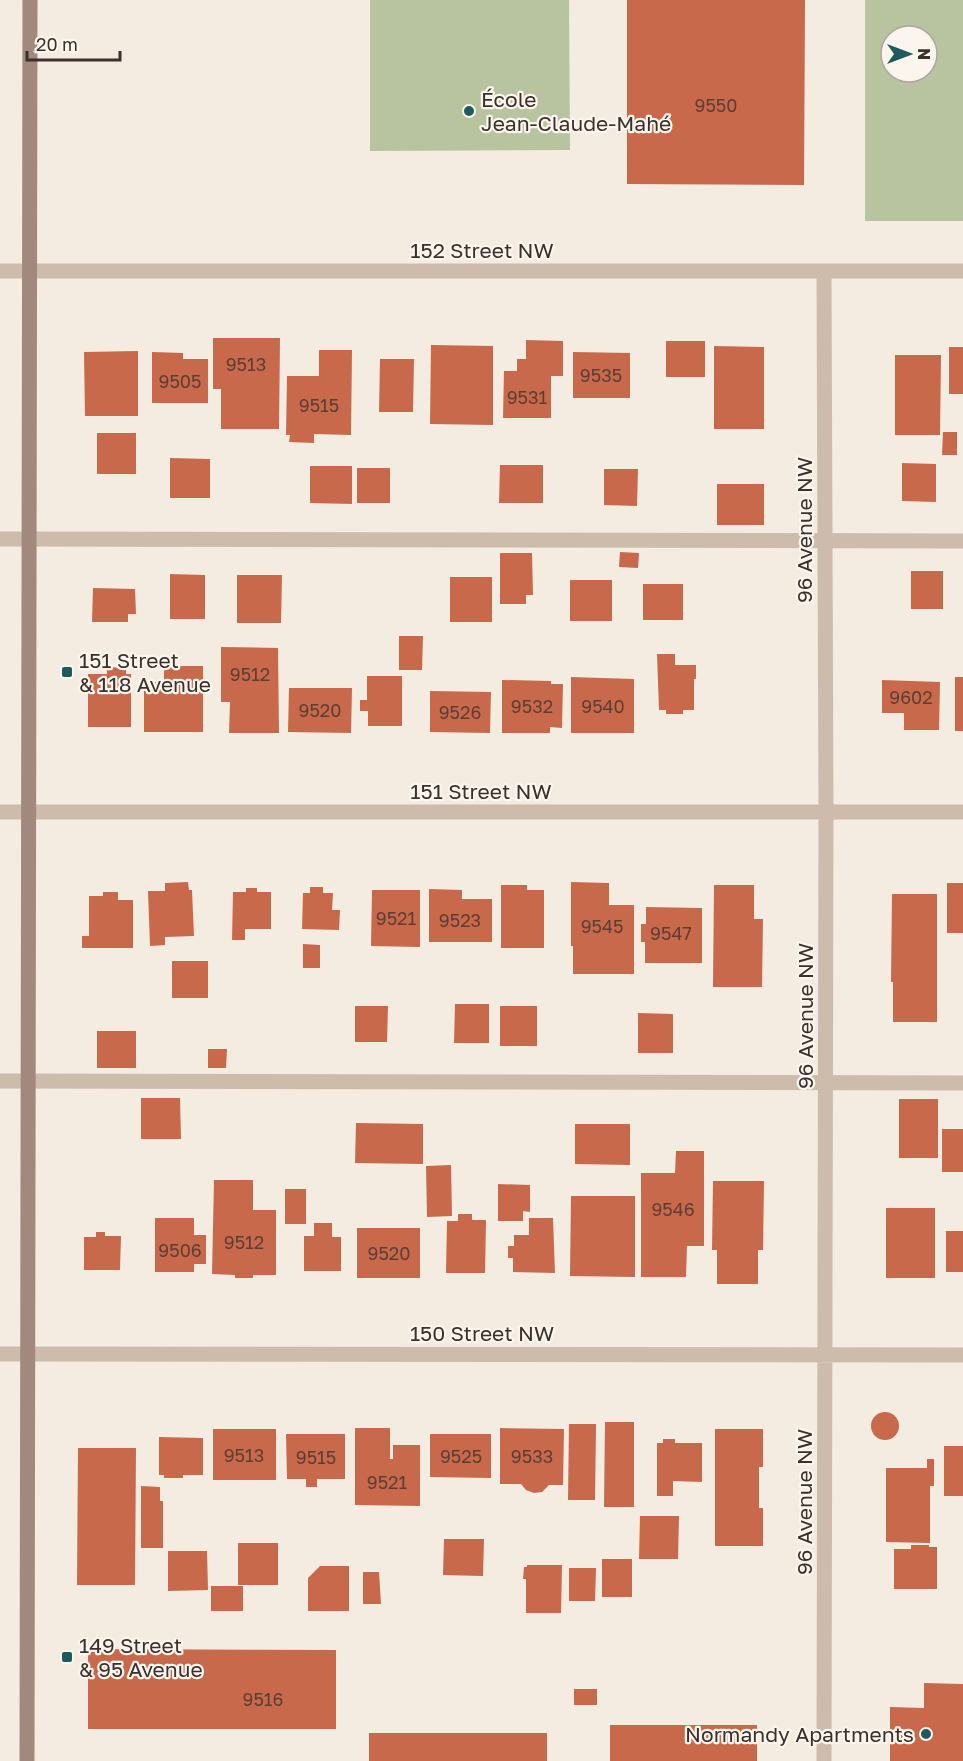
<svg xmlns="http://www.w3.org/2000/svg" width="963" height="1761" font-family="'Golos Text',sans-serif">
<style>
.green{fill:#b8c4a0;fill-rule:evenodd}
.building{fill:#c8694b}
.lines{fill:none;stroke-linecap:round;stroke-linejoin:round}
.lane{stroke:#cdbbac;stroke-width:15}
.street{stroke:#cdbbac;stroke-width:15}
.secondary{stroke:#a18a7d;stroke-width:15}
.poi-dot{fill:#1f5a5e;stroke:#fbf5ee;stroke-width:2}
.labels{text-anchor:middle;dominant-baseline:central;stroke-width:4.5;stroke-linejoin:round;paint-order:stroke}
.number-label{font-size:18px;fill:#5e3e33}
.poi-label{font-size:21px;fill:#3b302b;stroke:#fbf5ee;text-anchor:start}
.street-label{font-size:21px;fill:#3b302b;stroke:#fbf5ee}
</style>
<rect width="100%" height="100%" fill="#f4ebe1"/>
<!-- green -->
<path class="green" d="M370 0H569L570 150 370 151Z
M865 0H963V221H865ZM891 36H927V72H891Z"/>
<!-- building -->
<path class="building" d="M627 0H805L804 185 627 184Z
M213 338H280L279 429H221V389H213Z
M526 340 563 341V376H551V418H503L504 371H517V359H526Z
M666 341H705V377H666Z
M431 345 493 346V425L430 424Z
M714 346 764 347V429H714Z
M949 347H963V394H949Z
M319 350H352L351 435 314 434V443L289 442 290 435H286L287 376H319Z
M138 351V416H85L84 352Z
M152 352 183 353V359H208V403H152Z
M573 352 630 353V398H573Z
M895 355H941L940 435H895Z
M380 359H414L413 412H379Z
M943 432H957V455H942Z
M97 433H136V474H97Z
M170 458 210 459V498H170Z
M902 463 936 464V502L902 501Z
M500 465H543V503H499Z
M310 466H352V504L310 503Z
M357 468H390V503H357Z
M604 469H638L637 506 604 505Z
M717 484H764V525H717Z
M620 552 639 553 638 568 619 567Z
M500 553H532L533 595H526V604H500Z
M911 571H943V609H911Z
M170 574 205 575V619H170Z
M237 575H282L281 623H237Z
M450 577H492V622H450Z
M570 580H612V621H570Z
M643 584H683V620H643Z
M93 588 135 589 136 614H128V622H92Z
M399 636H423L422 670H399Z
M221 647 278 648 279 733H229L230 702H221Z
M657 654H675V665H696V679H694V710H683V714H666V710H659Z
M164 666H203V732H144V682H164Z
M107 667 126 668V674H131V727H88V674H107Z
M367 676H402V726H368V711H360V700H367Z
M571 677 634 679V733H571Z
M955 677H963V731H955Z
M502 680 551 681V684H563L562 728 550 727V733H502Z
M882 680 940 682 939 730H904V713H882Z
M289 688H352L351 733 288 732Z
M430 691 491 692 490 733 430 732Z
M188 882 189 890H192L194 936 165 937V945L150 946 148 891H165V883Z
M571 882 609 883V905H634V974H573V946H571Z
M947 883H963V933H947Z
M501 885H527V890H544V948H501Z
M714 885H754V919H763L762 987H713Z
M310 887H323V893H333L332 910H340L339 930 302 929 303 893H310Z
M246 888H257V892H271V929H245V940H232L233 892H246Z
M429 889 462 890V899H492V942H429Z
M372 890H420V947L371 946Z
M103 892H118V900H133V948H82V936H89V896H103Z
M892 894H937V1022H893V982H891Z
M646 907 702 908V963H645V942H641V924H646Z
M303 944 320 945V968H303Z
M172 961H208V998H172Z
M455 1004H489V1043H454Z
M355 1006H388L387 1042H355Z
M500 1006H537V1046H500Z
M638 1013 673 1014V1053H638Z
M97 1031H136V1068H97Z
M208 1049H227L226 1068H208Z
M141 1098H180L181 1139H141Z
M899 1099H938V1158H899Z
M356 1123 423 1124V1164L355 1163Z
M575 1124H630V1165L575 1164Z
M942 1129H963V1172H942Z
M676 1151H704V1246H687L686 1277H641V1173H675Z
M451 1165 452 1216 427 1217 426 1166Z
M214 1180H253V1210H276V1275H253V1278H235V1275L212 1274Z
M713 1181H764L763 1250H758V1284H717V1250H712Z
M498 1184 530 1185V1212L523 1211V1221H498Z
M285 1189H306V1224H285Z
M571 1196H635V1277L570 1276Z
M886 1208H935V1278H886Z
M458 1214H472V1220H486L485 1273H446L447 1221H458Z
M155 1218H194V1235H206V1264H194V1272H155Z
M529 1218H553L555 1273 513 1272V1258H508V1246H514V1235H529Z
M314 1223H332V1237H341V1271H304V1236H314Z
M357 1228H420V1278H357Z
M946 1231H963V1272H946Z
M96 1232H105V1236H121L120 1270H84V1237H96Z
M871 1426a14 14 0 1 1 28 0a14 14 0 1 1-28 0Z
M605 1422H634V1507H604Z
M569 1424H596L595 1500H568Z
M355 1428H390V1459H393V1445H420V1506L355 1505Z
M500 1428 564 1429 563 1485H549L542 1492 534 1493 526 1490 521 1484H500Z
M213 1429H276V1480H213Z
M715 1429H763V1467H759V1508H763V1546H715Z
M286 1434H345V1479H317V1487H306V1479H287Z
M430 1434H491V1478L430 1477Z
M159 1437 203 1438V1475H183V1478H164V1475H159Z
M663 1439H675V1443H702V1482L673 1481V1496H657V1443H663Z
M944 1446H963V1496H944Z
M78 1448H136L135 1585H77Z
M927 1459H934V1486H930V1543L886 1542V1468H927Z
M141 1486 160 1487V1501H163V1548H141Z
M640 1516H679L678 1559H639Z
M444 1539H484L483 1576 443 1575Z
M238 1543H278V1585H238Z
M911 1545H929V1547H937V1589H894V1549H911Z
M168 1551H207L208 1590 168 1591Z
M602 1559H632V1597H602Z
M527 1565H562L561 1613H526V1579H523L524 1567H527Z
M320 1566H349V1611H308V1578Z
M569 1568H596L595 1601H569Z
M363 1572H379L381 1604H363Z
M211 1586H243V1611H211Z
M88 1649 336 1650V1729H88Z
M924 1683 963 1684V1761H890V1707L924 1708Z
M574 1689H597V1705H574Z
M610 1725H757V1761H610Z
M369 1733H547V1761H369Z"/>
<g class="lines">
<!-- lane -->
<path class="lane" d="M0 539 963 541
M0 1081 963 1083"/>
<!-- street -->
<path class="street" d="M0 271H963
M824 272 826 812 824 1761
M0 812H963
M0 1354 963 1355"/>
<!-- secondary -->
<path class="secondary" d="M27 1761 30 0"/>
</g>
<!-- markers -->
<g class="poi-dot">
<circle cx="469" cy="111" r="6"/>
<rect x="61" y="666" width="12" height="12" rx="3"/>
<rect x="61" y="1651" width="12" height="12" rx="3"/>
<circle cx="926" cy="1734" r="6"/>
</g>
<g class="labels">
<!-- number labels -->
<g class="number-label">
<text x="716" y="105">9550</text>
<text x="246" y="364">9513</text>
<text x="601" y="375">9535</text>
<text x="180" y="381">9505</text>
<text x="527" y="397">9531</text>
<text x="319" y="405">9515</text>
<text x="250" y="674">9512</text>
<text x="911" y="697">9602</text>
<text x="532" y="706">9532</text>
<text x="603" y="706">9540</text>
<text x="320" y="710">9520</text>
<text x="460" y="712">9526</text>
<text x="396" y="918">9521</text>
<text x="460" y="920">9523</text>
<text x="602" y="926">9545</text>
<text x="671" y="933">9547</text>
<text x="673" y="1209">9546</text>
<text x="244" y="1242">9512</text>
<text x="180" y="1250">9506</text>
<text x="389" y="1253">9520</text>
<text x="244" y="1455">9513</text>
<text x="461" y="1456">9525</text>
<text x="532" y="1456">9533</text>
<text x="316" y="1457">9515</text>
<text x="387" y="1482">9521</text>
<text x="263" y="1699">9516</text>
</g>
<!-- poi labels -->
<g class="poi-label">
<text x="481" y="99">École<tspan x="481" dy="24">Jean-Claude-Mahé</tspan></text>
<text x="79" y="660">151 Street<tspan x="79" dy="24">&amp; 118 Avenue</tspan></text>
<text x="79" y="1645">149 Street<tspan x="79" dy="24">&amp; 95 Avenue</tspan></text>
<text x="914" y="1734" text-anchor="end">Normandy Apartments</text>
</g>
<!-- street labels -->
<g class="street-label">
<text x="482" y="250">152 Street NW</text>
<text transform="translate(804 530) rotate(-90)">96 Avenue NW</text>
<text x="481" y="791">151 Street NW</text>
<text transform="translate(805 1016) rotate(-90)">96 Avenue NW</text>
<text x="482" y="1333">150 Street NW</text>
<text transform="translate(804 1502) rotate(-90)">96 Avenue NW</text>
</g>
</g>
<!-- north arrow -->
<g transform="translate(909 54) rotate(90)"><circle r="28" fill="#fbf5ee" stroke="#aea6a0" stroke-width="1.5"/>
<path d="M0-4.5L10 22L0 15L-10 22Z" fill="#1f5a5e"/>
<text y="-9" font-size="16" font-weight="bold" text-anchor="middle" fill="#3b302b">N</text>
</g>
<!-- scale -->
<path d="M27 51v9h93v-9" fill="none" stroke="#3b302b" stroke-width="3"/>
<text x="36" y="51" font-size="18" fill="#3b302b" stroke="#fbf5ee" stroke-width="4.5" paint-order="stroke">20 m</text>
</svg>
